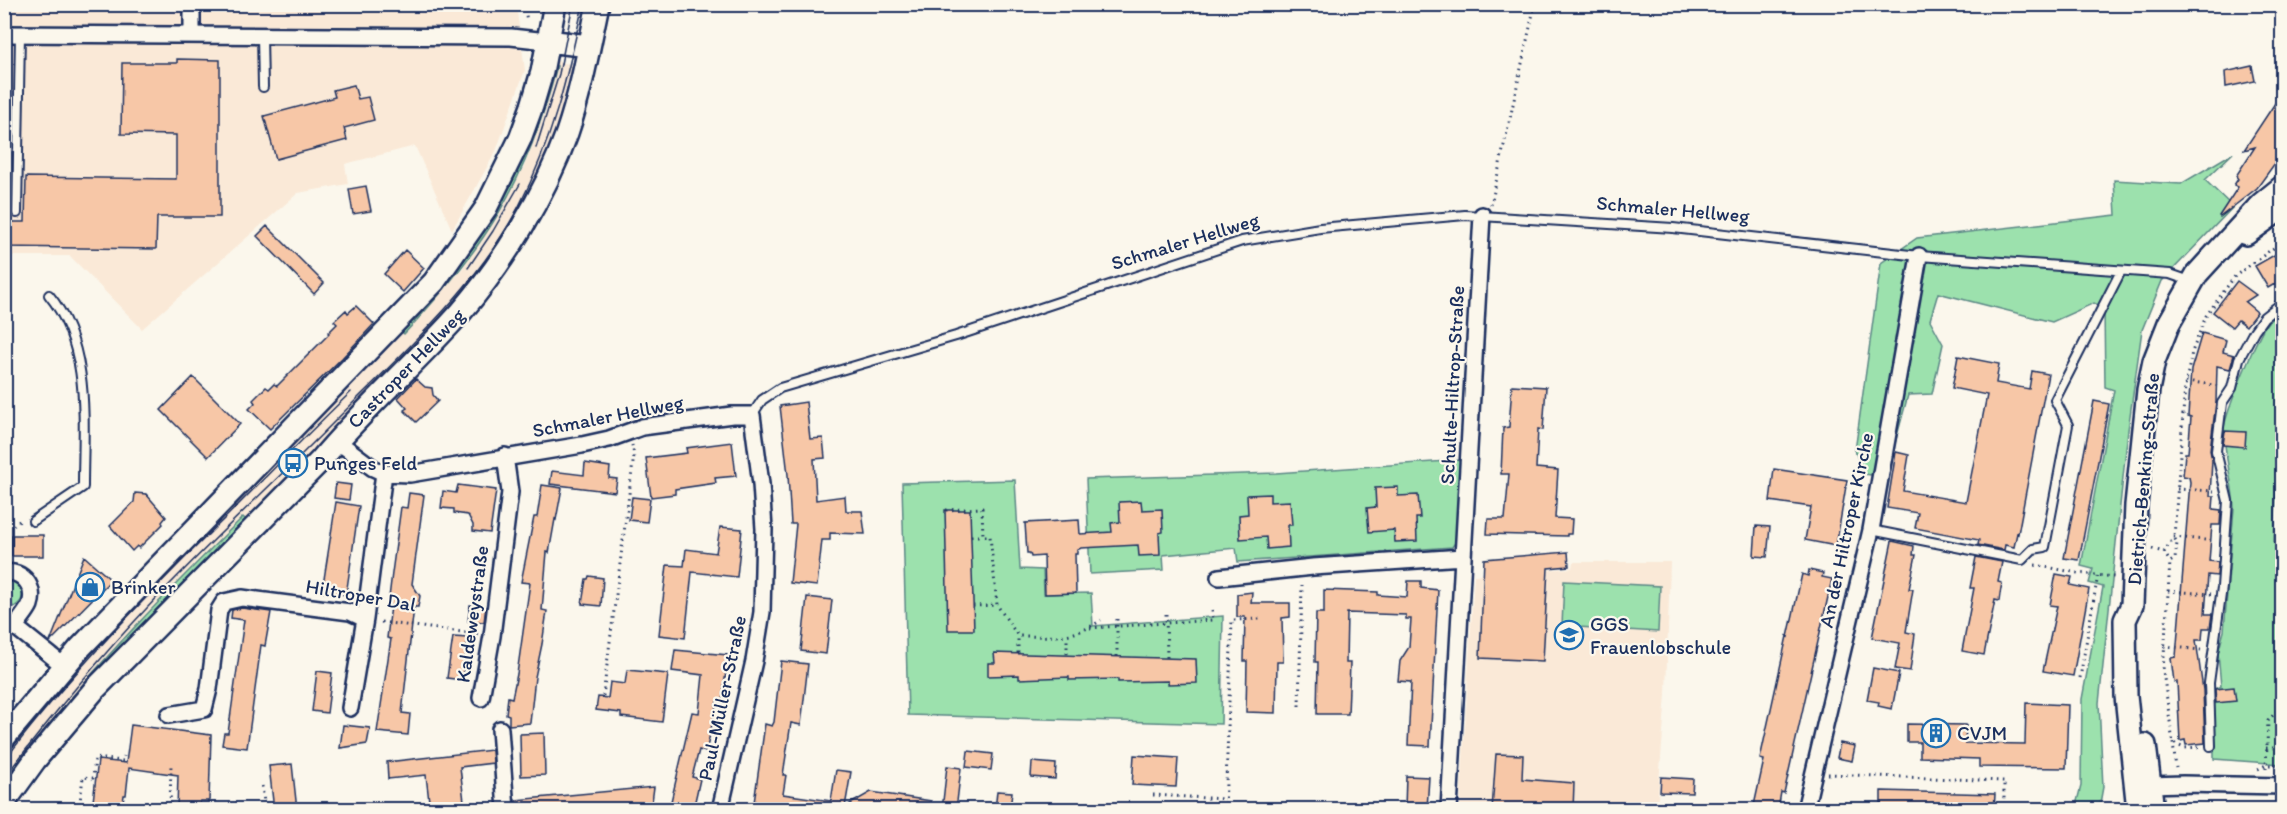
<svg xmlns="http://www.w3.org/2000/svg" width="2287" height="814" font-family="Itim,sans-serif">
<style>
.built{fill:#fae9d7}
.green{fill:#9ce1ad;stroke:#5c8886;stroke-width:1.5}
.building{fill:#f7c7a7;stroke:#1b2f5e;stroke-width:1.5}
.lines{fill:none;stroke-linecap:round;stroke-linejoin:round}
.service-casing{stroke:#1b2f5e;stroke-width:12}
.minor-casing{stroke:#1b2f5e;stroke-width:20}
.secondary-casing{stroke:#1b2f5e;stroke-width:26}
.path{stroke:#1b2f5e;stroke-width:3;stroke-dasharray:1.5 4.5;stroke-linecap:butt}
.service{stroke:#fbf7ec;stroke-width:8}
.minor{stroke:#fbf7ec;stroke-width:15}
.secondary{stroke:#fbf7ec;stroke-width:21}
.tram{stroke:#1b2f5e;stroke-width:1.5}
.labels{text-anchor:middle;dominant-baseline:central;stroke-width:4.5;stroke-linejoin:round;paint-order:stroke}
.street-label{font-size:20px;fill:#1b2f5e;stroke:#fbf7ec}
.poi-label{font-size:20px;fill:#1b2f5e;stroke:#fbf7ec;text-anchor:start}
</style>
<rect width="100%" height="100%" fill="#fbf7ec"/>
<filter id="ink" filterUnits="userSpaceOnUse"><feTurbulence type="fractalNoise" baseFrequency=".0167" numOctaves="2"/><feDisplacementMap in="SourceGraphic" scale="12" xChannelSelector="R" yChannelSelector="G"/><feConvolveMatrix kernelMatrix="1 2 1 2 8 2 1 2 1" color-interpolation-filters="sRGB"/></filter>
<g filter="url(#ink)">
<!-- built -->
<path class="built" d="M4 5H518L517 12 525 70 496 151 452 230 415 146 345 164 348 184 298 193 142 329 70 256H5Z
M557 61 573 65 561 112 544 162 508 231 476 277 442 318 352 407 355 412 247 521 243 518 132 630 66 704 5 783V755L98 641 287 445 306 431 327 410 324 406 400 330 404 334 462 269 497 217 524 167 545 112Z
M1573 562H1670L1666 694 1657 809 1460 810 1474 575 1572 568Z"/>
<!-- green -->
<path class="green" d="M553 65 557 66C527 182 485 248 404 334L400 330 429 298Z
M2233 153 2205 180 2233 207 2162 281 2142 330 2128 430 2099 703 2103 787 2099 809H2075L2081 786 2082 699 2103 587 2089 583 2093 569 2081 566 2114 390 2105 387 2104 308 2094 303 2052 322 1938 293 1930 320 1943 344 1932 394 1908 395 1886 477 1864 474 1855 451 1881 263 1917 238 2116 215 2114 180 2181 184Z
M2282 311V401L2280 404 2274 542 2282 544V764L2214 759V689L2221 686 2218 653 2224 631 2234 508C2233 481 2224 457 2224 429 2225 414 2258 333 2268 322 2272 318 2278 314 2282 311Z
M1461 460 1457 540 1452 547 1238 562 1236 548 1163 555 1164 570 1090 574 1086 479 1276 473Z
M1015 480 1020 569 1043 570 1044 594 1091 593 1093 626 1223 616 1221 724 908 715 902 483Z
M243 517 247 521 5 790C4 775 24 757 33 745 97 663 169 590 243 517Z
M11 581 20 585C25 594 23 602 14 607L5 601 4 583Z
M1564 581 1660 586 1658 632 1562 626Z"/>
<!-- building -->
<path class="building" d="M177 59 220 60V217H157L156 249 5 247 6 222H25L26 177 176 179V135L121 134 122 63H177Z
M2252 66 2255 81 2226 87 2225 72Z
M354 85 358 99 368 97 374 120 344 128 347 140 276 159 264 116 335 97 333 90Z
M2283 91V152L2257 188 2220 217 2219 216 2238 187 2234 185 2238 179 2236 176 2255 147 2244 150Z
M366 186 371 211 353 214 349 189Z
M267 226 324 283 314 294 257 236Z
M405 250 424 268 403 292 384 274Z
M2283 250V279L2268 288 2255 266Z
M2237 281 2256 295 2245 302 2257 312 2246 326 2238 320 2232 327 2213 312Z
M356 306 374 324 342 358 270 429 249 409 255 403 253 400 266 387 269 389 274 384 277 386 329 334 328 333 337 324 334 321 346 310 348 313Z
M2202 333 2226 340 2223 352 2234 355 2230 369 2217 366 2216 402 2210 450 2212 460 2210 496H2214L2213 509 2221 510 2220 525H2212L2209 561 2218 562 2217 576 2208 575 2205 614H2212L2210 628H2203L2202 640H2196L2203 690 2205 743 2186 745 2185 740 2180 741 2177 682H2174L2171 658 2176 657 2190 482 2189 477 2183 476 2185 453H2188L2191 417 2188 416 2191 370Z
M1958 356 1999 364 1996 383 2029 389 2032 371 2048 374 2018 534 2017 533 2014 547 2005 545 2004 550 1978 545 1979 540 1915 528 1918 513 1887 508 1896 452 1909 455 1903 491 1966 502 1987 395 1952 388Z
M193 377 240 424 208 457 161 410Z
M416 379 425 387 432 388 433 395 438 401 416 422 404 410 407 408 398 398Z
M1512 385 1546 387 1543 430 1538 429 1536 468 1558 470 1555 518 1572 519 1571 534H1567V536L1487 534 1488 519H1505L1509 474H1501L1503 428 1509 427Z
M2094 401 2109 404 2079 560 2064 558Z
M806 402 810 439 823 438 825 458 814 459 816 500 845 496 846 511H862L865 534 830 533V540H822L817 586 790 583 796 524H791L788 475 780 406Z
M2225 431 2246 432 2245 447 2223 445Z
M732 442 736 476 715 478 716 483 675 489V494L651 497 646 458 687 453 686 448Z
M585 463 610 467 609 478 617 479 615 492 550 484 552 471 584 475Z
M1774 469 1847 480 1836 546 1805 540 1811 507 1770 501Z
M336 483 351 485 349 500 334 498Z
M458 485 496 490 490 533 473 531V525L468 515 454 513V509L441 508 443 491 456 493Z
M542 485 562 488 556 520 555 519 549 553 547 552 542 610 547 611 542 644 535 677 530 723 509 725V715L506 714 508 697 512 698 517 674 530 583 521 582 534 517H537Z
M1398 487V496L1418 495 1420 518H1416L1417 541 1395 542 1394 530 1369 532 1367 508 1376 507 1375 488Z
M135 493 146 494 166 517 162 522 163 524 139 548 137 546 132 551 110 526 134 502Z
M409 493 424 495 412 584 420 596 418 607H414L402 713 410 714 408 735 377 732 391 639 387 638 391 606H388L392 573 401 507 407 508Z
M1270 494V502L1290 501 1292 525H1288L1289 547 1267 549 1266 537 1240 539 1239 515 1248 514 1247 495Z
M632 497 650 499 647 522 629 520Z
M1141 501 1142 510 1162 509 1163 532 1159 533 1160 555 1139 556 1138 545 1081 548 1077 550V554H1075L1076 593 1045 594 1044 556 1031 557 1030 553H1027L1025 523 1079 520 1080 534 1112 532 1111 523 1120 522 1119 502Z
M336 502 359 506 346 595 322 592Z
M945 510H970L974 630H948Z
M1756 526 1770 527 1767 557 1754 556Z
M720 527 742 529 737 577 692 572 685 638 659 635 667 565 684 566 686 549 716 553Z
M12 535H43V556H12Z
M1892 541 1914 546 1913 555H1916L1909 589H1913L1906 632 1915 634 1910 671 1895 669 1900 643 1872 638Z
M1568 552 1569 566 1548 568 1543 661 1480 658 1484 559Z
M84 556 111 580 50 642Z
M1976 557 2002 562 1998 582 2002 583 2000 594 1999 601 1995 600 1984 655 1962 651 1974 588H1970Z
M1809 570 1823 573 1822 577 1832 579 1784 793 1781 792 1778 810H1753L1764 760 1760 759 1787 636 1788 637 1802 574 1808 576Z
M2056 574 2072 577 2070 585 2089 589 2073 676 2043 671 2057 606 2050 605Z
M589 576 603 578 601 606 582 604 586 579H588Z
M1408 581H1421V588L1438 590 1430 746 1408 745 1411 682 1398 681 1400 661 1409 647 1411 619H1406V615L1347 613 1346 663H1350L1348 714H1317L1318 662H1315L1316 613H1324V590L1378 592V595L1407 597Z
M1252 592 1251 603H1290V617L1282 618 1283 662H1277L1276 713 1246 712 1247 661H1244L1245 617H1237V594Z
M807 597 832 600 826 654 801 651Z
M470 605 486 607 484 622 468 621Z
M242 608 271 612 265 646 261 645 247 748 222 745 224 733H228L244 620 231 618 232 610Z
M453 637 468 638 462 680 447 678Z
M675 650 728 655 722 703 717 702 706 752 699 750 692 777 700 779 693 810H669L692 712 699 713 703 675 672 671Z
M994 653 1196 659 1197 683 1168 684V681L1118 682V679L1069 680V677L1019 679V675L988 676V663H995Z
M781 661 808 664 801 725 791 723 783 775H786L783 794 831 801 836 770 851 772 845 807 871 792 931 801 930 810H753L765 724 772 726 774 722Z
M1873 668 1899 673 1892 709 1878 706 1879 702 1867 700Z
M627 670 668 674 662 722 621 717V713L596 710 598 697 608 698 610 682 625 684Z
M317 671 332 673 327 713 312 711Z
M2234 687 2236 701 2216 703 2215 689Z
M2026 703 2068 705 2066 768 1979 767V759L1920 757V742H1907V724L1966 725 1965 743 2025 744Z
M131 725 211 735 209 801H200V810H177L178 775 129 768 126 795H124L122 810H92L98 760 126 763Z
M343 725 370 728 367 744 340 748Z
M544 733 545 775 521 776 520 734Z
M1840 743 1855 746 1852 761 1837 758Z
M492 750 493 763 460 767 465 810H430L426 775 388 779 387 762Z
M968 751 993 754 991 770 966 767Z
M1496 754 1523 755 1522 779 1574 783 1573 810H1492Z
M1134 755 1178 758 1176 787 1132 785Z
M1032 762 1056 764 1055 779 1031 777Z
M292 764 297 810H274L269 766Z
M947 766 961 768 956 810H942Z
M1406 776 1429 777 1427 809 1405 808Z
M1661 777 1693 779 1692 793 1660 792Z
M654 787 651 809 516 810V800Z
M997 791 1012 792 1010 810H995Z
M1881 791 1995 794 1994 810H1881Z"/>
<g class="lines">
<!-- service casing -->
<g class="service-casing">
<path id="service" d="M262 35 263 87
M17 213 20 34
M752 415 762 400 780 388 956 336 1242 241 1320 228 1465 215 1673 228 1919 256 2170 274 2190 281
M33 521 83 487C83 425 92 347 49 295
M1871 530 2022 560 2033 549 2045 547 2068 425 2055 400 2121 271
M2211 746 2209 683 2222 587 2228 501 2216 451 2222 403 2232 388 2239 359 2254 331 2264 317 2282 303"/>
</g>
<!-- minor casing -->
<g class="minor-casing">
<path id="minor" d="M4 34 511 37 547 41
M192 35V4
M337 441 373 468 384 473 410 474 582 445 609 439 642 427 732 415H752L761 484 764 529 762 612 754 661 720 810
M4 573C23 569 36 588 30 605 27 612 20 619 16 626
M1219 577 1313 567 1463 557
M4 618 64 666
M481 698 492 636 510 492 505 456
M350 708 365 619 384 473
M169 715 204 709 209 689 219 610 224 602 242 598 350 612 365 619
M500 729 506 810
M2149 785 2183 784 2282 786
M1449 810 1482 215
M1805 810 1871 530 1919 256"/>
</g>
<!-- secondary casing -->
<g class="secondary-casing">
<path id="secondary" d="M547 41 589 46
M2246 234 2282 208
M4 738 80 648 434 282 486 208 520 139 532 106 542 72 555 4
M2145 745 2153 810
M4 803 35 760 95 689 320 461C364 408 416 363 461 312 504 262 545 195 567 133 581 92 589 47 598 4
M2138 810 2126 696 2125 620 2132 605 2136 505 2148 390 2154 361 2169 323 2197 274 2261 204 2282 187"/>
</g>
<!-- path -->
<path class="path" d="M524 4 527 21
M1491 205 1535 4
M2186 381 2220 386
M2177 489 2214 491
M946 510 982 508 983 536H990L997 605 1018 636C1050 636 1073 640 1101 620
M4 533 22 519
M971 536H983
M2152 549 2164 552 2174 537 2215 541
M2164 552 2170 562
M2035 565 2078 573 2114 577
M2168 591 2211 594
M973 606 997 605
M1166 614 1167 658
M1117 619V656
M381 622 478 634
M1090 628 1213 620 1212 610
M2164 646 2201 650
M1018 653V637
M1067 654V636
M2080 678 2098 575
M603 696 634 455 632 445
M1299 706 1302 585
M2173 743 2176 768
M2199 747 2184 748 2173 743 2163 671 2170 562 2175 559 2177 543 2174 537 2185 386 2192 352 2206 316 2235 276 2282 242
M2266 748H2282
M2258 769 2266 765H2282
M2266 769 2268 721 2282 705
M1828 774 2004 781V810
M262 786 265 810
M1153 795 1225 799
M79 810 83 777 93 778 95 758 123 761 124 756
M170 810 171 763
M1225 810 1232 620 1260 619"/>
<!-- service -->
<use href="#service" class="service"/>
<!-- minor -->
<use href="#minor" class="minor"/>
<!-- secondary -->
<use href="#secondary" class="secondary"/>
<!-- tram -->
<path class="tram" d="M536 148 559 74 573 4
M468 268 493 231 520 184
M4 761C71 673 146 596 225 518 267 476 308 433 351 392
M4 778C49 719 96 662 147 608 208 543 274 483 336 420 402 353 475 290 519 206 552 142 568 75 583 4"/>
</g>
</g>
<!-- icons -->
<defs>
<g id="bus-ring" transform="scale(1.5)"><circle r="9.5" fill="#fbf7ec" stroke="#1f6fb2" stroke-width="1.5"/><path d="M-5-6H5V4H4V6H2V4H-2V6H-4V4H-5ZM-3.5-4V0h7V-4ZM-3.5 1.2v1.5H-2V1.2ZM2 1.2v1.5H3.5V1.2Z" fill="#1f6fb2"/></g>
<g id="shop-ring" transform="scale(1.5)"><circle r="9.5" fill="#fbf7ec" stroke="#1f6fb2" stroke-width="1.5"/><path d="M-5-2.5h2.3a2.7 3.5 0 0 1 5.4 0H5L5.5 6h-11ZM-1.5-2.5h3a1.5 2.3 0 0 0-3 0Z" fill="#1f6fb2"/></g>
<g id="school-ring" transform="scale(1.5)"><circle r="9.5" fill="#fbf7ec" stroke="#1f6fb2" stroke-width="1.5"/><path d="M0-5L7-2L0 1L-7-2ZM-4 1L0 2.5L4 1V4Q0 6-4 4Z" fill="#1f6fb2"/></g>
<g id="building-ring" transform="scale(1.5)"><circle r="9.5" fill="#fbf7ec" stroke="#1f6fb2" stroke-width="1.5"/><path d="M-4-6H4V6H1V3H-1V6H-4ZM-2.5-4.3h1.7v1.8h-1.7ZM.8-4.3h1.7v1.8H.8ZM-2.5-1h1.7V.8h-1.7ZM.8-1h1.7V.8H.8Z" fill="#1f6fb2"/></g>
</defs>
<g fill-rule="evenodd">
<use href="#bus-ring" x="293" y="463"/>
<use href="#shop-ring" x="90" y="587"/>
<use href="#school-ring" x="1569" y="635"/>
<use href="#building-ring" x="1936" y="733"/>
</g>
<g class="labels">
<!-- street labels -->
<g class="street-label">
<text transform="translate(1673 209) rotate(5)">Schmaler Hellweg</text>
<text transform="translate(1185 241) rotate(-17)">Schmaler Hellweg</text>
<text transform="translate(406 368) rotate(-46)">Castroper Hellweg</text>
<text transform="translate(1452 385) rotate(-87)">Schulte-Hiltrop-Straße</text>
<text transform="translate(608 416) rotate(-11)">Schmaler Hellweg</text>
<text transform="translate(2143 479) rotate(-85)">Dietrich-Benking-Straße</text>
<text transform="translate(1846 530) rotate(-78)">An der Hiltroper Kirche</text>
<text transform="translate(361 595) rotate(10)">Hiltroper Dal</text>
<text transform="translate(472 614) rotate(-82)">Kaldeweystraße</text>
<text transform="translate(722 698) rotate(-78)">Paul-Müller-Straße</text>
</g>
<!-- poi labels -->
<g class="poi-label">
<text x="314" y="463">Punges Feld</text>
<text x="111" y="587">Brinker</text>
<text x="1590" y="624">GGS<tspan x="1590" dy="23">Frauenlobschule</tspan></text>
<text x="1957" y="733">CVJM</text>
</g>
</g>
<!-- margin -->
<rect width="2287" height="814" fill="none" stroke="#fbf7ec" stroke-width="24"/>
<rect x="12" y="12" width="2263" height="790" fill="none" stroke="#1b2f5e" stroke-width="2" filter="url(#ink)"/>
</svg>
